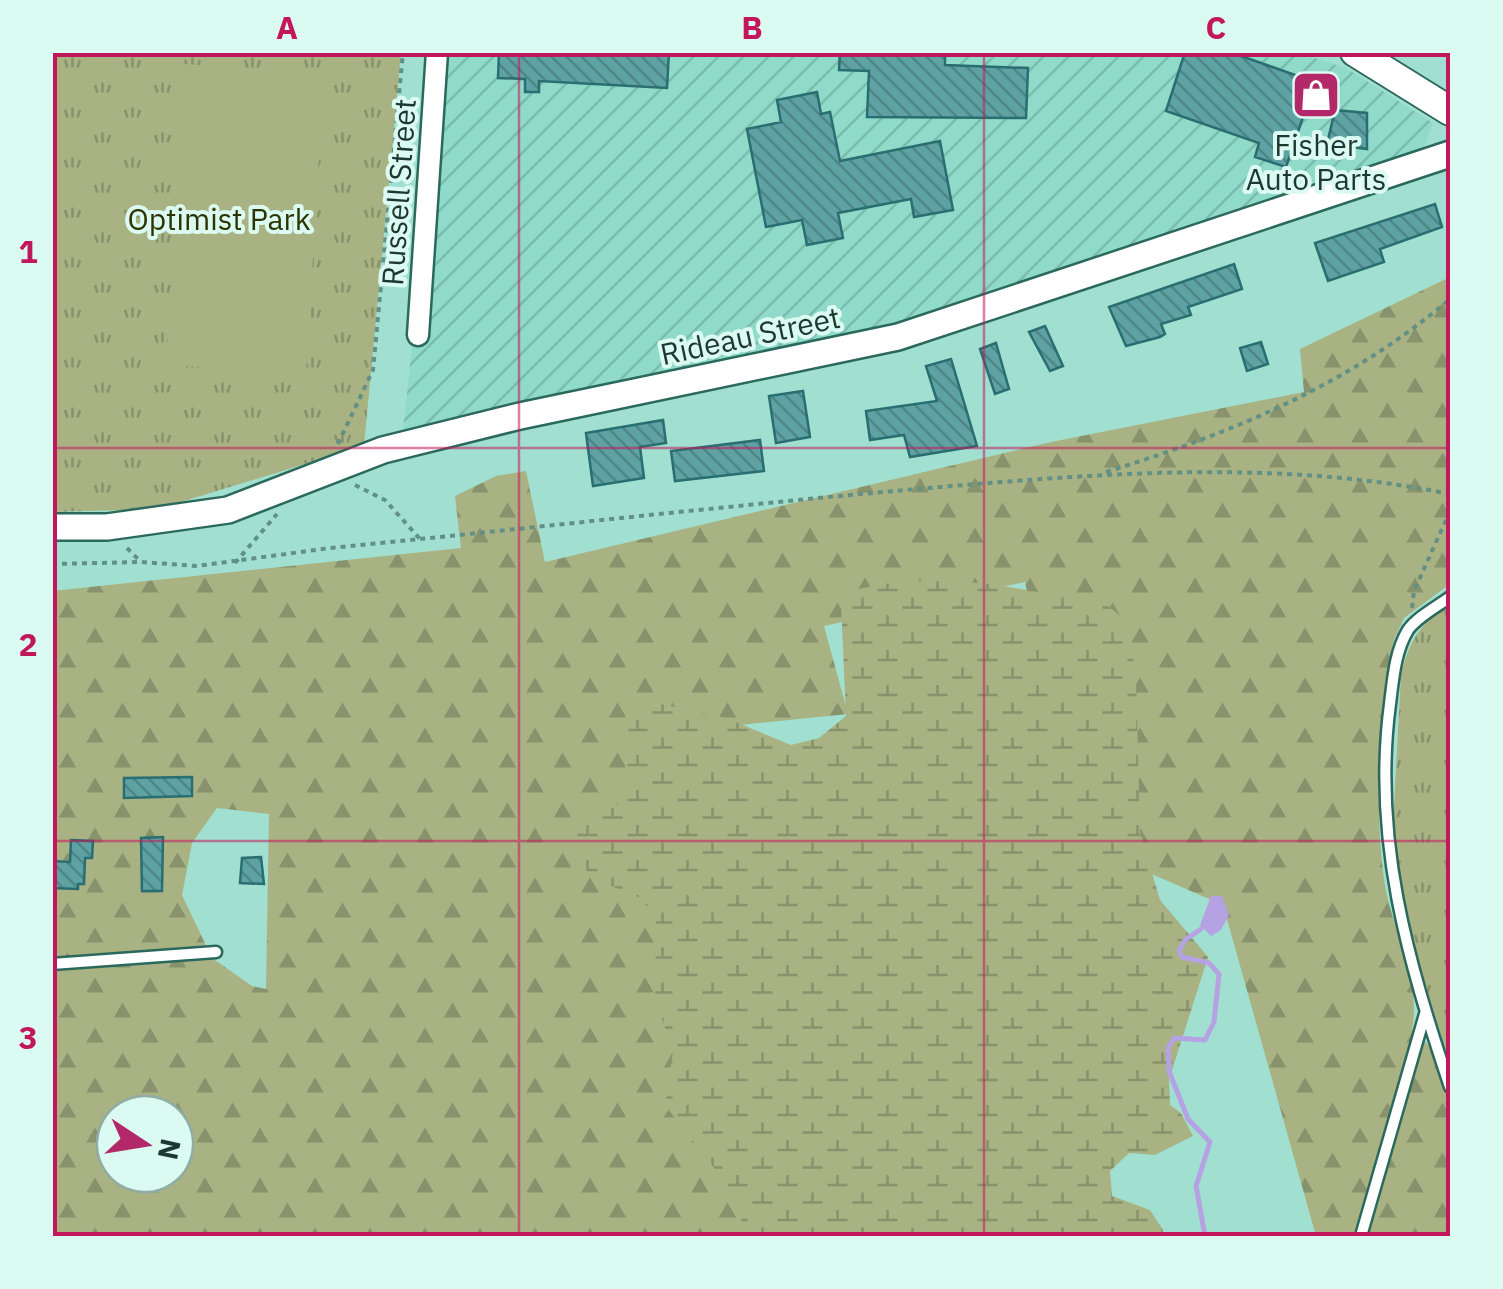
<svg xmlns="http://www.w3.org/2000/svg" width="1503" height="1289" font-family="'IBM Plex Sans',sans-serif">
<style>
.industrial{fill:url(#industrial-furrows)}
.grass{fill:url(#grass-tufts)}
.forest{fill:url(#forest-firs);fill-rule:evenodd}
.wetland{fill:url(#wetland-marsh)}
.pitch{fill:#a8b283}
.water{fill:#b5a2e2}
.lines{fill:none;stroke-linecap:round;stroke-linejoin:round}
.stream{stroke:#b5a2e2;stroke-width:5}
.building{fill:url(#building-back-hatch);stroke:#296e70;stroke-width:2.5}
.service-casing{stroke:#2a695c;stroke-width:15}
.minor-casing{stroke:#2a695c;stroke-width:25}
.tertiary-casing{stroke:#2a695c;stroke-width:30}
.secondary-casing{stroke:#2a695c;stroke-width:32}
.path{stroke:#629085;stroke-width:4;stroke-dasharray:5 5;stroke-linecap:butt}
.service{stroke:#fff;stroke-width:10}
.minor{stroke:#fff;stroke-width:20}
.tertiary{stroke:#fff;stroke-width:25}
.secondary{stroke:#fff;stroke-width:28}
.grid{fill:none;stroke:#c2185b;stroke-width:2.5;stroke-opacity:0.55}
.labels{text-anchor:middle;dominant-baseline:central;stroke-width:8;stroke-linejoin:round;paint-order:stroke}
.poi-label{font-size:30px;fill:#1d3731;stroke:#dbfaf2}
.street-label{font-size:30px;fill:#1d3731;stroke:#dbfaf2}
.park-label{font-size:30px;fill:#2d3400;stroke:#dbfaf2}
.neatline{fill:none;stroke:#c2185b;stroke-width:4}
.grid-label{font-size:32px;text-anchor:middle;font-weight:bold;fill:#c2185b}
</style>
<defs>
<pattern id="industrial-furrows" width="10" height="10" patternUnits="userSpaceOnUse" patternTransform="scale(2.5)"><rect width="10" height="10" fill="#8fdac8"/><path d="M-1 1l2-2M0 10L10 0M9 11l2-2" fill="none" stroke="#7bbcac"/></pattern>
<pattern id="grass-tufts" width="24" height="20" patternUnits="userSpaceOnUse" patternTransform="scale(2.5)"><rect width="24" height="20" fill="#a8b283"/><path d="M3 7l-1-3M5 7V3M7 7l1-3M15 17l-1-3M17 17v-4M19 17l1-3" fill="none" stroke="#88926c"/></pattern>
<pattern id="forest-firs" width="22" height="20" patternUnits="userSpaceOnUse" patternTransform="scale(2.5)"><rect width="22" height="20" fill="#a8b283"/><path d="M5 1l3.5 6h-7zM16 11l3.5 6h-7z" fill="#88926c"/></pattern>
<pattern id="wetland-marsh" width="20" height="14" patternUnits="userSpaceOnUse" patternTransform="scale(2.5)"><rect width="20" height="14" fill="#a8b283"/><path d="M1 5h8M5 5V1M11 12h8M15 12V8" fill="none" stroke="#88926c"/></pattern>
<pattern id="building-back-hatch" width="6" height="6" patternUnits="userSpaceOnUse" patternTransform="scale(2.5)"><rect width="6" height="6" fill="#5fa2a4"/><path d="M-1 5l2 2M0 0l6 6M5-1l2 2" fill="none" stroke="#4e8586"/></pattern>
</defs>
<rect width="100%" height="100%" fill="#a1e0d1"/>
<!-- industrial -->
<path class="industrial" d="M444 53H1299L1346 68 1433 123 1424 147 1100 266 855 337 402 439Z"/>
<!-- grass -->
<path class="grass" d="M52 53H401L364 446 158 509 53 512Z
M1450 603V1065L1418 961 1392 844 1401 675C1409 641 1421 622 1450 603Z"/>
<!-- forest -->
<path class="forest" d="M1450 277V584L1404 618 1394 640C1381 719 1373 799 1384 879 1391 930 1422 978 1412 1030 1465 1064 1450 1181 1450 1236H1316L1223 905 1034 823 1045 677 1025 582 824 626 848 714 710 728 875 1236H53L52 591 461 548 455 496 496 476 526 471 545 562 1051 442 1304 392 1300 349ZM217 808 269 814 266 989 252 986 212 958 182 895 192 843ZM115 1114H175V1174H115Z"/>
<!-- wetland -->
<path class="wetland" d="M906 580 984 583 1105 603 1126 621 1136 675 1140 831 1160 900 1208 957 1169 1080 1170 1105 1181 1113 1193 1136 1155 1155 1129 1153 1110 1171 1112 1196 1150 1210 1163 1230 1162 1236H745L735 1195 665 1105 673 1051 655 998 656 919 640 898 590 877 569 838 623 800 630 709 652 702 726 718 791 745 819 738 846 716 841 603 847 591Z"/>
<!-- pitch -->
<path class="pitch" d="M184 64 324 73 306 373 166 365Z"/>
<!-- water -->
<path class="water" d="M1211 896H1222L1229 915 1221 930 1211 936 1200 925Z"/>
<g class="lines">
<!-- stream -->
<path class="stream" d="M1201 929 1185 940 1179 951 1182 957 1209 963 1219 974 1214 1022 1205 1040 1174 1038 1168 1048 1169 1071 1188 1119 1210 1142 1196 1186 1205 1236
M1294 1236 1295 1234"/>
</g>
<!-- building -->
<path class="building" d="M499 52H669L667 88 539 81V92H525V79L498 78Z
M840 52H945V65L1028 68 1026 118 867 117 869 71 839 70Z
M1185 52H1230L1315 82 1286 167 1255 157 1259 143 1166 111Z
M817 92 821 114 830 112 840 161 940 141 953 210 914 217 911 199 838 213 843 238 807 245 802 220 766 227 747 129 781 122 777 100Z
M1335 110 1367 113V149L1327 144Z
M1435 204 1442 227 1380 249 1384 262 1328 281 1315 243Z
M1234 264 1242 289 1188 307 1191 315 1161 324 1165 334 1160 337 1126 346 1109 307Z
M1045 326 1063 366 1050 371 1029 332Z
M1261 342 1268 364 1247 371 1240 348Z
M996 343 1009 389 995 394 980 349Z
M951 359 977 446 910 457 904 435 870 440 866 411 937 401 926 366Z
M803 391 810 437 776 443 769 396Z
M663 420 666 443 640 447 644 478 593 486 586 433Z
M760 440 764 471 675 481 671 451Z
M192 777V796L124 798V778Z
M163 837 162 891H142L141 838Z
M71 840 93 841 92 858H85L84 884H78V889L52 888V861L70 862Z
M261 857 264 884 240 883 242 858Z"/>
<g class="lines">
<!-- service casing -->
<g class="service-casing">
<path id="service" d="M1450 597C1438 606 1417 617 1408 630 1395 651 1393 680 1390 704 1372 839 1408 961 1450 1087
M52 964 216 952
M1361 1236 1425 1014"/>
</g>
<!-- minor casing -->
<g class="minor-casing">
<path id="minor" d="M418 335 437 52"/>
</g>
<!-- tertiary casing -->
<g class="tertiary-casing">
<path id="tertiary" d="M52 527H107L228 510 383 450 520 416 898 337 1450 154"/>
</g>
<!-- secondary casing -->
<g class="secondary-casing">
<path id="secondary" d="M1355 52 1450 111"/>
</g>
<!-- path -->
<path class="path" d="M338 444 373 370 403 52
M1106 472C1232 433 1349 385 1450 299
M355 485 385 500 420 539
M127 548 141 562
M235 563 277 514
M52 564 141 562 197 566 330 548C526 529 721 506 917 489 1095 474 1273 458 1450 494
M1412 608 1414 591 1450 511"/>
<!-- service -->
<use href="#service" class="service"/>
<!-- minor -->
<use href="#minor" class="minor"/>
<!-- tertiary -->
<use href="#tertiary" class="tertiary"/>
<!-- secondary -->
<use href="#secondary" class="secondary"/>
</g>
<!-- grid -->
<path class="grid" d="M519 52V1236M984 52V1236M52 448H1450M52 841H1450"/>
<!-- icons -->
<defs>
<g id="shop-square" transform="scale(2.5)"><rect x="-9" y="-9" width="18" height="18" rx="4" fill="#b22868" stroke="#dbfaf2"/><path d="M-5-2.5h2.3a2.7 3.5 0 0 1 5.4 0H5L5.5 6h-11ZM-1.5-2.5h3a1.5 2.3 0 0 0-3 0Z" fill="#fff"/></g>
</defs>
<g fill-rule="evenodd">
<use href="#shop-square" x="1316" y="95"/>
</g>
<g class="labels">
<!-- poi labels -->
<g class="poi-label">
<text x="1316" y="144">Fisher<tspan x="1316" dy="34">Auto Parts</tspan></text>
</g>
<!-- street labels -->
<g class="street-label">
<text transform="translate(398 192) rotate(-86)">Russell Street</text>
<text transform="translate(750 335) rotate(-12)">Rideau Street</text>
</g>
<!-- park labels -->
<g class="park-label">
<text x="219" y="218">Optimist Park</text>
</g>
</g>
<!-- border -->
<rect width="1503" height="1289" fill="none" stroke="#dbfaf2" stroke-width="110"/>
<!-- north arrow -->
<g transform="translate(145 1144) rotate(102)"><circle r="48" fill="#dbfaf2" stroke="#8faca5" stroke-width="2.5"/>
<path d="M0-8L18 38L0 25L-18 38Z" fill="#b22868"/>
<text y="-15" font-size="28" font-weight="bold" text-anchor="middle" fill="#1d3731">N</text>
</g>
<rect x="55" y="55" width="1393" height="1179" class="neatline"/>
<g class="grid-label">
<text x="287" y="39">A</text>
<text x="752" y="39">B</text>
<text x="1216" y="39">C</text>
<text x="28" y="263">1</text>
<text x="28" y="656">2</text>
<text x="28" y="1049">3</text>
</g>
</svg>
